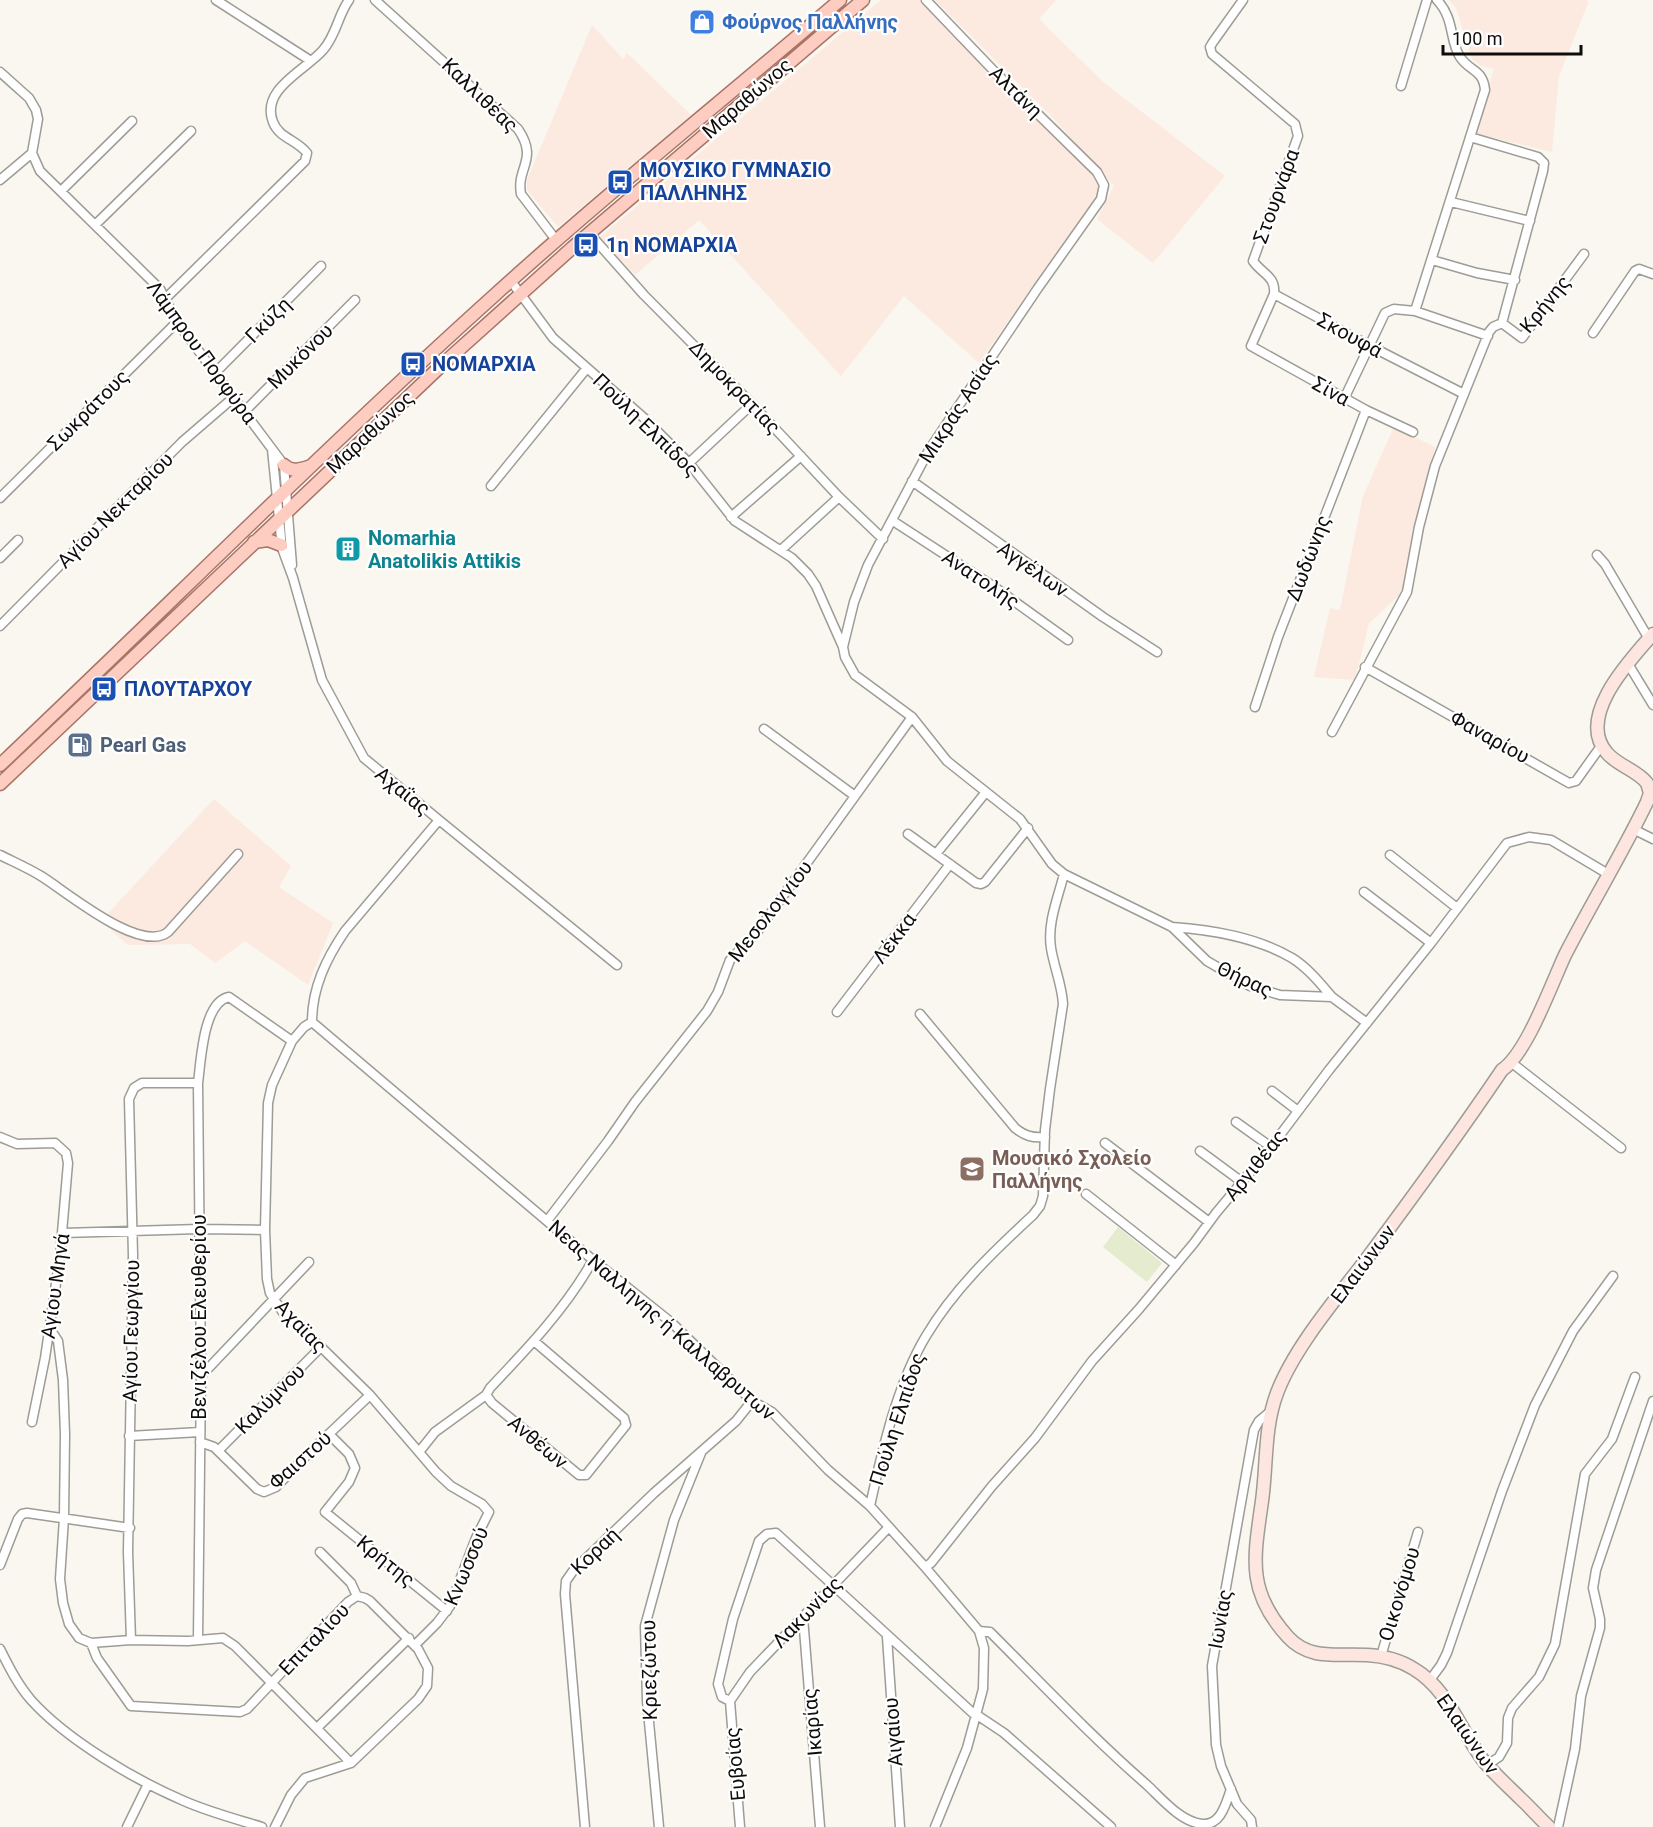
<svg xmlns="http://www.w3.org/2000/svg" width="1653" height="1827" font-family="Roboto,sans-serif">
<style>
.industrial{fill:#fce9e0}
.green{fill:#e4ebcf}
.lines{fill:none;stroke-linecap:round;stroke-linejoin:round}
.street-casing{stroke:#9d9c95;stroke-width:11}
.secondary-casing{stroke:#9d9c95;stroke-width:15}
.primary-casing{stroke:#a87467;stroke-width:15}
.street{stroke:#fff;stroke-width:8}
.secondary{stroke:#fee6e0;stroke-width:12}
.primary{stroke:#fdcdc1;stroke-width:12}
.labels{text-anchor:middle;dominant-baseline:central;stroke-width:4.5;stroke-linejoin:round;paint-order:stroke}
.shop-label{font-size:20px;font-weight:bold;fill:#366cbe;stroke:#fff;text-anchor:start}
.street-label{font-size:20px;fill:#0e0d0b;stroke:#fff}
.transit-label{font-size:20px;font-weight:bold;fill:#164399;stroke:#fff;text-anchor:start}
.culture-label{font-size:20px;font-weight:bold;fill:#0d838f;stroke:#fff;text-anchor:start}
.service-label{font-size:20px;font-weight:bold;fill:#4e5e75;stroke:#fff;text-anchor:start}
.education-label{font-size:20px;font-weight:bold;fill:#785e54;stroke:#fff;text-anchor:start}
</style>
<rect width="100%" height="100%" fill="#f9f7f0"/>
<!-- industrial -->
<path class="industrial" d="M881 0H923L1095 175 1100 186 1094 204 1042 272 979 363 904 296 841 376 699 220 635 275 600 237Z
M935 0H1056L1039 19 1103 82 1225 176 1153 263 1097 219 1114 186 1054 119Z
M1449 0H1587L1588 3 1559 76 1552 152 1474 133 1494 69 1481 66 1472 59 1456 8Z
M592 25 623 59 627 53 691 115 558 227 527 190V180Z
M1394 427 1435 447 1404 591 1369 623 1355 680 1314 677 1330 608 1340 610 1363 496Z
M214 799 291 866 279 887 333 923 308 985 245 941 215 963 190 944 128 945 101 921Z"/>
<!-- green -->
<path class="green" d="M1118 1227 1162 1263 1147 1282 1103 1247Z"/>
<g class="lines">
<!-- street casing -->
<g class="street-casing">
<path id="street" d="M216 0 311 61
M375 0 518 129C539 160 516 167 521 194L556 240
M1243 0 1213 42 1210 47 1212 54 1295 124 1298 136 1253 261C1262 274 1276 276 1274 294L1370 346 1464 394
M0 72 29 98 36 110 38 119 32 153 40 171 160 289 177 322 284 465 292 565
M1401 86 1427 0
M0 180 32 153
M61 191 132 121
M1451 202 1530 221
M95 225 191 131
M589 233 644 295 752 404 839 497 883 539
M1432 260 1477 273 1515 280
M511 281 553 338 644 418 689 463 735 521 792 558 808 574 816 586 843 647 845 657 855 675 912 717 947 761 1020 819 1052 864 1064 874C1058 898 1047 923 1051 948 1054 967 1062 985 1063 1004L1050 1089 1045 1130 1043 1196 1040 1206 1033 1215C993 1252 954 1289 926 1336 897 1384 882 1451 870 1506
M1274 294 1251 346 1366 410 1413 432
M165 299 305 161 307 153C297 140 279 138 273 122 260 89 306 70 323 50 336 36 338 15 349 0
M1415 311 1488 336
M1502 323 1522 338 1584 254
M1593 333 1635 271 1639 269 1653 274
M215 373 321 266
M1344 399 1385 313 1394 309 1415 311 1485 90C1483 69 1470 72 1460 57 1449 40 1455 19 1437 0
M244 412 355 300
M272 449 282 548 293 578 322 680 364 758 439 820 345 931C326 959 312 988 312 1022L304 1027 292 1041 272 1085 268 1103 265 1230 267 1279 270 1293 284 1314 321 1347 370 1395 436 1472 451 1486 482 1504 489 1512 476 1538 450 1606 437 1623 415 1645
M689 463 752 404
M912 481 1103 617 1157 652
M491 486 587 368
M0 498 177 322
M731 517 801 456
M893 521 993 586 1068 640
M781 550 839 497
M1597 555 1605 564 1649 639
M0 558 18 540
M0 626 182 442 233 398
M843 647 854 602 868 565 929 450 1038 288 1101 199 1104 185 1097 172 994 71 926 0
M1627 662 1653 705
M1365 667 1569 783 1576 781 1601 746
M1255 707 1278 637 1366 410
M764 729 855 796
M1332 732 1407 592 1419 527 1435 466 1489 332 1493 327 1502 323 1543 171 1544 163 1538 157 1470 137
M439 820 617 965
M1633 829 1653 839
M908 834 976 883 981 884 985 882 1028 828
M936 854 986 792
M0 855C14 862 28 868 41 876 67 892 140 954 168 932L238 854
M1390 855 1457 908
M1064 874 1172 927 1207 961 1250 986 1280 995 1332 997 1367 1023
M1364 892 1431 943
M1172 927C1213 930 1256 937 1292 958 1308 968 1320 983 1332 997
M837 1012 950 864
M920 1014 1015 1128C1025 1136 1032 1138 1045 1137
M312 1022 593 1260 672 1323 752 1401 772 1412 828 1470 870 1506 925 1567 979 1631 984 1648 983 1689 967 1748 935 1827
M1512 1063 1621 1148
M1272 1091 1298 1111
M1236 1122 1271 1147
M0 1137 17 1144 55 1143 66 1153 68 1163 60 1256 45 1358 32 1422
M1105 1143 1209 1222
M1200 1151 1242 1182
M1086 1194 1176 1265
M547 1221 608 1141 635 1102 707 1011 718 992 730 960 757 932 912 717
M63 1233 199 1229 265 1230
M50 1329 58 1341 63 1380 65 1434 64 1518 60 1579 63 1603 69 1624 79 1638 91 1643 131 1640 188 1641 223 1638 235 1646 351 1763
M534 1341 624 1418 626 1425 586 1475H579L492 1403 486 1395 490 1388C528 1348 566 1308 593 1260
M201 1376 309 1262
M329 1434 349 1454 355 1468 349 1482 325 1512 447 1611
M129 1436 200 1432
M200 1442 214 1447 257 1489 264 1492 276 1487 312 1450 370 1395
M218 1451 321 1347
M419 1452 435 1432 486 1395
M320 1552 351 1583 357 1596
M0 1565 18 1519 22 1514 27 1513 130 1528
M925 1567 931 1563 992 1486 1035 1438 1092 1361 1139 1309 1194 1243 1216 1213 1271 1147 1329 1070 1431 943 1507 843 1529 837 1551 840 1608 874
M803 1617 820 1827
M979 1631 990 1632C1042 1684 1092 1737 1147 1785 1162 1799 1181 1822 1202 1824 1221 1826 1226 1803 1231 1789
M887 1637 900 1827
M131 1640 128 1552 133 1255 129 1099 134 1088 142 1083H198
M198 1640 201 1376 198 1083C201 1061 203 1002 229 997L292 1041
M91 1643 97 1658 131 1706 240 1712 247 1709 348 1602 357 1596
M0 1649C9 1667 18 1685 31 1700 67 1740 135 1780 184 1801 209 1812 236 1819 262 1827
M1381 1656 1418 1532
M1430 1680 1441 1665 1447 1653 1502 1491 1535 1405 1573 1331 1613 1276
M730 1701 722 1697 718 1684 733 1619 759 1541 767 1534 776 1533 976 1716 980 1717 1004 1733 1111 1827
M730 1701 750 1672 889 1527
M730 1701 740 1827
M318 1727 409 1638
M1487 1765 1499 1757 1507 1743 1508 1718 1512 1708 1539 1677 1555 1644 1585 1474 1612 1439 1635 1377
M127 1827 148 1784
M275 1827 291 1795 305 1778 351 1763 418 1699 427 1686 428 1668 418 1649 370 1601 365 1598 357 1596
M585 1827 565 1594 566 1581 573 1571 654 1493 736 1421 752 1401
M659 1827 647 1701 645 1626 674 1520 701 1453
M1252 1827 1251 1820 1237 1804 1221 1766 1216 1745 1212 1666 1254 1430 1259 1421 1271 1411
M1558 1827 1575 1749 1581 1696 1600 1628V1619L1593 1588 1596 1570 1653 1401"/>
</g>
<!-- secondary casing -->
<g class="secondary-casing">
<path id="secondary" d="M1549 1827C1539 1818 1531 1808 1521 1799 1508 1786 1494 1774 1483 1760 1460 1730 1448 1689 1414 1669 1400 1660 1384 1656 1367 1655 1338 1653 1310 1661 1288 1637 1246 1591 1254 1558 1262 1501 1267 1466 1264 1427 1277 1393 1294 1348 1336 1299 1365 1261 1412 1198 1458 1135 1502 1070 1527 1053 1551 985 1565 955 1591 904 1622 854 1647 802L1650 793 1647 783C1637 770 1618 766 1607 753 1575 717 1631 659 1653 634"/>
</g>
<!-- primary casing -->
<g class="primary-casing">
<path id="primary" d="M284 465C292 473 302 469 311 466
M254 542 268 540 281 545
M0 765C166 608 327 446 497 293 608 192 726 98 840 0
M0 784 444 363 572 248 863 0"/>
</g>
<!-- street -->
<use href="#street" class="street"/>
<!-- secondary -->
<use href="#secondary" class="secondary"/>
<!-- primary -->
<use href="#primary" class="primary"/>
</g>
<!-- icons -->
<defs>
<g id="shop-square" transform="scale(1.35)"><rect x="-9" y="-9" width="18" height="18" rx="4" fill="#3f7fe0" stroke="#fff"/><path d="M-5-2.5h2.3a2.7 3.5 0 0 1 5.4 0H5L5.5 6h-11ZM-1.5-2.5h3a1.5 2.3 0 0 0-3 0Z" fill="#fff"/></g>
<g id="bus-square" transform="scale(1.35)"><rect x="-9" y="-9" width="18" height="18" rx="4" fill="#1a4fb4" stroke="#fff"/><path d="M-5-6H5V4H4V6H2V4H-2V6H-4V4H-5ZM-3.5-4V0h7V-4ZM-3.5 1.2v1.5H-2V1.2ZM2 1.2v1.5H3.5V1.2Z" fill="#fff"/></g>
<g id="building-square" transform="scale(1.35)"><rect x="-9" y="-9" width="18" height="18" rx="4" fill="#0f9aa8" stroke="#fff"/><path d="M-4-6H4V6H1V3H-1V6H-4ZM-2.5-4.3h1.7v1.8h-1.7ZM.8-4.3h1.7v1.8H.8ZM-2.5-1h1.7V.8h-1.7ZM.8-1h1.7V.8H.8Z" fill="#fff"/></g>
<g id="fuel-square" transform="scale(1.35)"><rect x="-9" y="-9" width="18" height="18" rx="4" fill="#5c6f8a" stroke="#fff"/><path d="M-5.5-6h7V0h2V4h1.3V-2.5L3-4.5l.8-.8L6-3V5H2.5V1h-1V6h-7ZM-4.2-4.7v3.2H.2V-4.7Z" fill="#fff"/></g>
<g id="school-square" transform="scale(1.35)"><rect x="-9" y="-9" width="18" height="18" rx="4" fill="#8d6e63" stroke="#fff"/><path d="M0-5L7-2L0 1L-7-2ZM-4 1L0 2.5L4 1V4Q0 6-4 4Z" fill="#fff"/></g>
</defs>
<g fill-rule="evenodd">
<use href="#shop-square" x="702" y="22"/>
<use href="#bus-square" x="620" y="182"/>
<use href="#bus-square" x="586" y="245"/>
<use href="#bus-square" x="413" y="364"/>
<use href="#building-square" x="348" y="549"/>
<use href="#bus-square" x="104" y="689"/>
<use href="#fuel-square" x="80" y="745"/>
<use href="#school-square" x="972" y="1169"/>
</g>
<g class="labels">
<!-- shop labels -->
<g class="shop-label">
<text x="722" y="22">Φούρνος Παλλήνης</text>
</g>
<!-- street labels -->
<g class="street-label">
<text transform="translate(1016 92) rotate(44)">Αλτάνη</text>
<text transform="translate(480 95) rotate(44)">Καλλιθέας</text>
<text transform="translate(747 98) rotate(-41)">Μαραθώνος</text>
<text transform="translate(1276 196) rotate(-70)">Στουρνάρα</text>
<text transform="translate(1545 304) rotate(-51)">Κρήνης</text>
<text transform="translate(268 320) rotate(-45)">Γκύζη</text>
<text transform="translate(1350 335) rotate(29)">Σκουφά</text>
<text transform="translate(202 352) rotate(54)">Λάμπρου Πορφύρα</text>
<text transform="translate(300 356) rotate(-45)">Μυκόνου</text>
<text transform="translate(735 387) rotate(46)">Δημοκρατίας</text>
<text transform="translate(1331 391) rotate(29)">Σίνα</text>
<text transform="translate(958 408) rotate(-57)">Μικράς Ασίας</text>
<text transform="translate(88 410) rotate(-45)">Σωκράτους</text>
<text transform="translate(646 425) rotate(44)">Πούλη Ελπίδος</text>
<text transform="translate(370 432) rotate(-43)">Μαραθώνος</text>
<text transform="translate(115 510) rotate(-45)">Αγίου Νεκταρίου</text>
<text transform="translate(1308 558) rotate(-69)">Δωδώνης</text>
<text transform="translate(1033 569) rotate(35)">Αγγέλων</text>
<text transform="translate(981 579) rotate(34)">Ανατολής</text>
<text transform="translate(1490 737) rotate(29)">Φαναρίου</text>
<text transform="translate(403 791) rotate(39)">Αχαΐας</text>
<text transform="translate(770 911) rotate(-52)">Μεσολογγίου</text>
<text transform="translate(894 938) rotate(-53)">Λέκκα</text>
<text transform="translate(1245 979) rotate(25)">Θήρας</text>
<text transform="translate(1255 1165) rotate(-51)">Αργιθέας</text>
<text transform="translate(1363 1264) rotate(-53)">Ελαιώνων</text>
<text transform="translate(55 1286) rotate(-82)">Αγίου Μηνά</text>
<text transform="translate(199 1317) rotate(-90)">Βενιζέλου Ελευθερίου</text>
<text transform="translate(662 1320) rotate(41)">Νεας Nαλληνης ή Καλλαβρυτων</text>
<text transform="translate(301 1326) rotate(46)">Αχαϊας</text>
<text transform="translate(131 1331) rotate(-89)">Αγίου Γεωργίου</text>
<text transform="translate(270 1399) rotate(-45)">Καλύμνου</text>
<text transform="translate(897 1419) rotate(-72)">Πούλη Ελπίδος</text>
<text transform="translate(538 1442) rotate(40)">Ανθέων</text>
<text transform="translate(300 1460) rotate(-42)">Φαιστού</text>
<text transform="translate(595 1551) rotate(-44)">Κοραή</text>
<text transform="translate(386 1561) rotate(39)">Κρήτης</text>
<text transform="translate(466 1566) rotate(-67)">Κνωσσού</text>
<text transform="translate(1399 1594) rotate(-73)">Οικονόμου</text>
<text transform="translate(807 1612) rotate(-46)">Λακωνίας</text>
<text transform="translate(1220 1619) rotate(-80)">Ιωνίας</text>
<text transform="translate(314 1639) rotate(-46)">Επιταλίου</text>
<text transform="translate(649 1670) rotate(-91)">Κριεζώτου</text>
<text transform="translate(812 1722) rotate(-95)">Ικαρίας</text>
<text transform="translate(893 1732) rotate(-94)">Αιγαίου</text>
<text transform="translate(1468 1734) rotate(55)">Ελαιώνων</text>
<text transform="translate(735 1764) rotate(-95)">Ευβοίας</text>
</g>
<!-- transit labels -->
<g class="transit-label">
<text x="640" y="170">ΜΟΥΣΙΚΟ ΓΥΜΝΑΣΙΟ<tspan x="640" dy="23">ΠΑΛΛΗΝΗΣ</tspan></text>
<text x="606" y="245">1η ΝΟΜΑΡΧΙΑ</text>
<text x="432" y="364">ΝΟΜΑΡΧΙΑ</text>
<text x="124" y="689">ΠΛΟΥΤΑΡΧΟΥ</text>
</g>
<!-- culture labels -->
<g class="culture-label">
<text x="368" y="538">Nomarhia<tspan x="368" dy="23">Anatolikis Attikis</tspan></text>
</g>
<!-- service labels -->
<g class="service-label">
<text x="100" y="745">Pearl Gas</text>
</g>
<!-- education labels -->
<g class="education-label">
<text x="992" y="1158">Μουσικό Σχολείο<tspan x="992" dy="23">Παλλήνης</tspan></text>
</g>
</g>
<!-- scale -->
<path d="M1443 45v9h138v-9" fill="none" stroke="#0e0d0b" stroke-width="3"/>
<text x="1452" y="45" font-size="18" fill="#0e0d0b" stroke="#ffffff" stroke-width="4.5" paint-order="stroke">100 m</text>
</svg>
